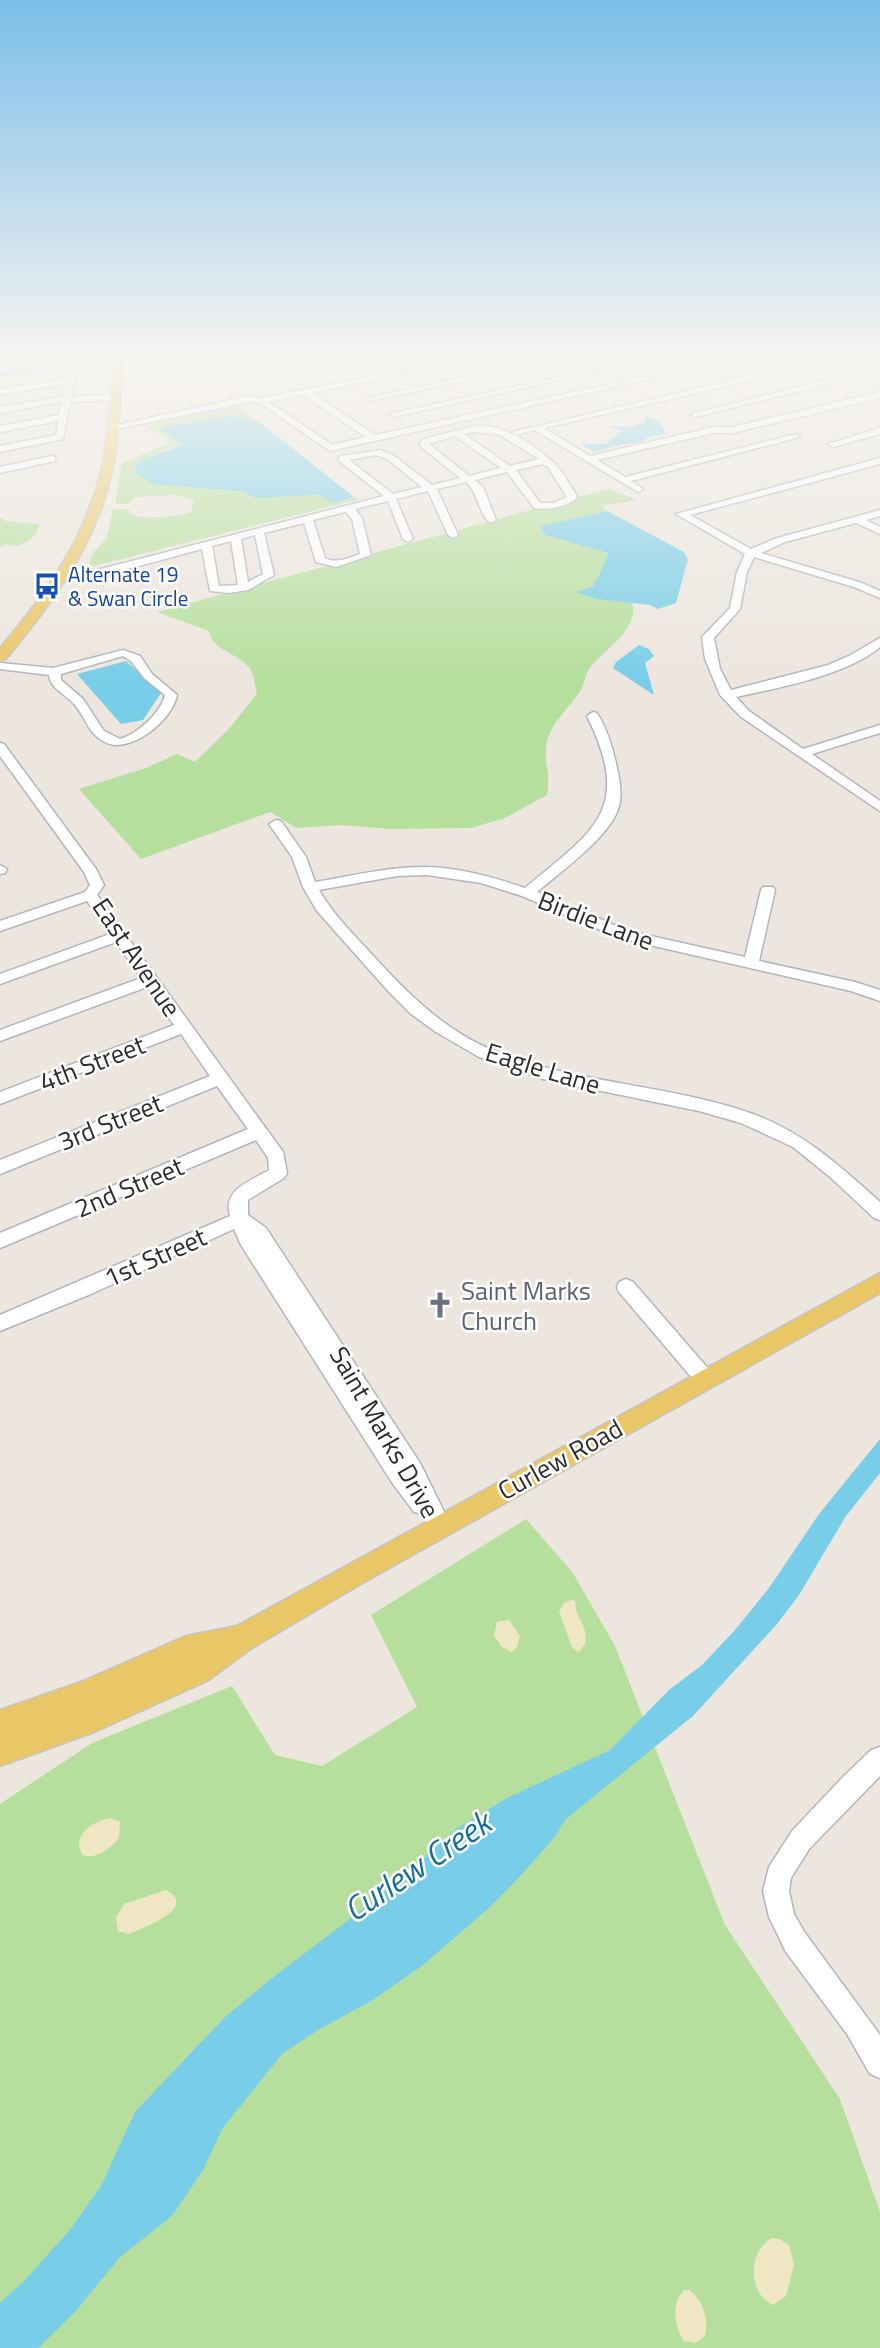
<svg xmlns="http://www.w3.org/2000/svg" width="880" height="2348" font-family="'Titillium Web',sans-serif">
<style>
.green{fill:#b6df9e}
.sand{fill:#efe7c3}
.water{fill:#78cde8}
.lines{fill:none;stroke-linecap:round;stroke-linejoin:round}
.minor-casing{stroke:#b2b5be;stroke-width:3}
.major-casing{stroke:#c4c4c4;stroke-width:3}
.minor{fill:#fff;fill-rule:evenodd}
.major{fill:#e9c767;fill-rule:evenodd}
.labels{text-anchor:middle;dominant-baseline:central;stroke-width:5;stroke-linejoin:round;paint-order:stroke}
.far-transit-label{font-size:21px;fill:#164399;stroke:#fff;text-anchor:start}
.street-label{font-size:26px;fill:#2b2b2b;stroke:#fff}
.worship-label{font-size:26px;fill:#5b616d;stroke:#fff;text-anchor:start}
.near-water-label{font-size:33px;font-style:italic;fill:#156c95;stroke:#fff}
</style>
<rect width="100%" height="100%" fill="#ece6de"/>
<!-- green -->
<path class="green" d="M237 405 256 421 229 416 161 428 182 444 160 452 210 487 239 491 255 498 318 495C332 504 345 493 360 499L93 566 89 563 93 553 107 538 113 509 129 510 131 514C149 521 172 517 191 512L194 500 175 495 135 497 128 504 115 503 122 463 167 444 164 436 145 428 158 422Z
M609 489 637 500 601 506 607 511 542 527V534L608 553 602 570 592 587 577 591 597 599 632 603C640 630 603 650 590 668 585 674 585 681 582 688 571 708 549 722 546 747 544 764 551 774 547 795L505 818 471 828 390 829 341 825 297 828 270 812 141 859 79 789 146 768 177 754 195 762 228 730 257 694C255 685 254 674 249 667 237 653 212 650 209 631L157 612 227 593 248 590 260 584 323 567H336L370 557V554L448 533 450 537H457L455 531 538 508 559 507 575 498Z
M0 517 6 521 39 524C38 539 19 550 7 544L0 547Z
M526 1519 573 1573 615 1646 725 1925 840 2099 880 2212V2348H0V1804L92 1743 232 1686 275 1755 322 1766 417 1707 371 1615Z"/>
<!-- sand -->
<path class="sand" d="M574 1599C577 1605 575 1610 578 1615 584 1627 592 1642 578 1652L572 1647 559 1612 564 1603Z
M509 1620 520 1636 517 1647 511 1652 501 1646 494 1636 497 1622Z
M110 1818 120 1822 119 1838C110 1848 97 1860 83 1855 70 1836 93 1821 110 1818Z
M166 1890C200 1908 140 1929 128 1934L118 1931 116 1917 124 1904Z
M772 2238 780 2239 789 2245 794 2265 786 2296 773 2305C748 2294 747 2252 772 2238Z
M684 2290H689C703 2299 709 2320 705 2336L695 2343 684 2341C674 2326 671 2303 684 2290Z"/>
<!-- water -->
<path class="water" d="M83 358 92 361 0 378V372Z
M229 416 258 421 354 497 333 503 318 495 255 498 239 491 152 484 134 471 138 462 182 445 160 428Z
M647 416 660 422 666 434 649 437 641 442 620 445 594 452 581 444H605L622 431 608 426 631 427 646 422 644 417Z
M607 511 684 552 688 559 676 603 658 609 650 605 597 599 575 592 592 587 602 570 608 553 542 534V526Z
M639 645 649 649 654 656 645 663 654 695 613 668 616 662Z
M126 661 161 693 143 720 121 724 77 674Z
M880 1439V1473L846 1516 799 1595 777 1624 693 1716 566 1819 554 1838 523 1873 490 1907 423 1965 373 2000 318 2030 282 2054 222 2129 203 2170 172 2216 120 2257 75 2312 38 2348H0V2303L25 2280 69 2231 101 2186 135 2112 224 2018 267 1982 380 1896 456 1829 509 1797 610 1750 669 1690 702 1665 735 1630 769 1588 819 1514Z"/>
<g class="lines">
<!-- minor casing -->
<g class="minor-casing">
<path id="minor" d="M26 355 0 360V356Z
M206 355H215L239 370 317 355H331L300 363 317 374 314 378 291 364 234 373Z
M355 355H364L379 364 372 366Z
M477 355H491L312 393 375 435 744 355H757L330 451 260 403 249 402 112 430 108 427 249 396 262 398ZM303 395 366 437 332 445 269 402Z
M569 355H582L371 401 367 398Z
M658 355H671L393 417 389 414Z
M840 355H854L849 358 880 371V376L840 360 544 428 590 456 714 427H732L880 392V398L732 433H714L597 460 625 477 796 434 800 437 631 481 643 489 638 492 535 430 516 435 512 432Z
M71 368 75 370 71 397 115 394 119 397 115 400 70 402 63 439 0 452V446L56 435 58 421 0 432V426L59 415 61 402 0 413V407L62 397 64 384 0 395V389L65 379 67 370Z
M829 379 832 383 695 417 691 414Z
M475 426C505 424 534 445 554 463 563 471 570 486 577 496L574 501C560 508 549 510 534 508L507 472 475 480 483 487 496 520 491 523C478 515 479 493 466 482L437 489 458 535 453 538 448 535 428 491 396 499 413 539 408 542 403 539 388 501 355 509 362 518 371 555 336 567 316 562 304 523 264 533 274 575 248 590 229 593 210 591 202 549C177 555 77 587 59 575L64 572 97 570 384 496 339 461V457L342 456 380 450 393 455 432 485 460 478 419 445 423 439ZM475 432 500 435 539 459 510 466 464 434ZM455 436 501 468 469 476 429 444ZM376 455 387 459 422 487 393 494 349 460ZM542 464 548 467 567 497 554 503H540L516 470ZM346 512 352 519 360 554C349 558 336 564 325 558L313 520ZM255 535 263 574 248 582 241 539ZM231 541 238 585 219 586 212 546Z
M880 428V434L833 447 828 444Z
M52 456 55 457V461L0 473V467Z
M880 458V464L690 515 751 549 777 538 880 510V516L866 520 880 527V534L856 523 785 542 761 553 862 583 880 591V598L854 587 754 557 747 572 740 609 714 638 720 669 731 690 828 665 849 656 880 638V647C847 675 779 688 736 697L749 711 803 749 880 725V733L812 754 880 801V811L741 717 720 695 705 659 702 637 730 608 737 572 745 554 676 514Z
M123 650 140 656 152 674 177 695C173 720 128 757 103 741 87 732 85 715 73 703 65 694 50 688 49 675L0 669V663L53 668ZM123 656 131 661 144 678 165 695C161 713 137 734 120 739L104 731 83 699 61 680V674Z
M593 712 597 713C606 727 611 743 615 759 618 772 622 788 620 802 615 834 561 871 537 892L628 931 745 957 761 890 763 887H773L775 890 759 961 855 982 880 990V1001L851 991 619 938 522 896 481 883 427 875 397 876 319 890C334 916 356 937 376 959 409 995 446 1031 492 1050 575 1084 666 1084 750 1113 802 1131 840 1166 880 1202V1220L874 1218 830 1177 793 1147 741 1123 699 1111 543 1079 479 1057 436 1032 411 1014 389 992 317 911 303 887 292 857 269 824 276 820 281 821 306 857 315 882C351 876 387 867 423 867 458 867 492 877 525 888 593 831 634 811 587 716Z
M0 743 4 744 96 869 104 885 97 895 283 1152 287 1173 284 1178 248 1200V1215L266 1228 420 1463 451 1526 448 1533 440 1536 432 1533 423 1514 414 1512 393 1484 241 1245 234 1229 91 1294 0 1331V1315L230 1216C222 1189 251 1181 269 1170L268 1158 256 1140 0 1248V1233L248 1129 217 1086 0 1174V1160L210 1076 181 1034 0 1104V1092L174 1025 147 987 0 1041V1030L141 978 116 942 0 984V974L110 934 87 901 0 931V921L85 892 90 885 84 872 0 756Z
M0 865 7 869 5 873 0 874Z
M626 1279 633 1282 712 1373 715 1379 712 1385 705 1388 698 1385 619 1292 617 1287 619 1282Z
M880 1747V1776L809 1849 791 1878 789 1891 794 1914 805 1933 880 2035V2078L870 2074 847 2034 786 1952 769 1917 763 1891 769 1867 792 1831 843 1777 871 1750Z"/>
</g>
<!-- major casing -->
<g class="major-casing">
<path id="major" d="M113 355H123C120 392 120 431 113 467 98 542 53 602 5 660L0 661V648C46 594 86 538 102 467 110 432 110 392 113 355Z
M880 1273V1293L359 1585 252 1648 207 1681 94 1732 0 1766V1710L81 1682 186 1636 237 1626Z"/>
</g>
<!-- minor -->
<use href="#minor" class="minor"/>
<!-- major -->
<use href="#major" class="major"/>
</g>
<!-- sky -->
<linearGradient id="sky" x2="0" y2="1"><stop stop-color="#7bbee8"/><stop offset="0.52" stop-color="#f6f4f0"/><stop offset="1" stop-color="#f6f4f0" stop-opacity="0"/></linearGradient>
<rect width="880" height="683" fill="url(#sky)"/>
<!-- icons -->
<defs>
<g id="bus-bare" transform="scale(2.1)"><path d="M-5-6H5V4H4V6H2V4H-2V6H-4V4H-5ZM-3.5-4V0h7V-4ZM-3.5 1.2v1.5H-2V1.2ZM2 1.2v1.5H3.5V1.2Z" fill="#1a4fb4" stroke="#fff" stroke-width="2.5" paint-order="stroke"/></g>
<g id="church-bare" transform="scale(2.1)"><path d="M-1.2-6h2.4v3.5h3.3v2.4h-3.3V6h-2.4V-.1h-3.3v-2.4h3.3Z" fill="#6b7280" stroke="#fff" stroke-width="2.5" paint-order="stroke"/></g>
</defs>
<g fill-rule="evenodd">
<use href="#bus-bare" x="47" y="586"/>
<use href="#church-bare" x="440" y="1305"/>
</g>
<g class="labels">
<!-- far-transit labels -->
<g class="far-transit-label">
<text x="68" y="574">Alternate 19<tspan x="68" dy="24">&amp; Swan Circle</tspan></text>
</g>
<!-- street labels -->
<g class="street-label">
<text transform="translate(596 920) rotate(21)">Birdie Lane</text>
<text transform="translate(137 957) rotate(56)">East Avenue</text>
<text transform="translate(92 1063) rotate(-21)">4th Street</text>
<text transform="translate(543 1068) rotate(17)">Eagle Lane</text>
<text transform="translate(110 1122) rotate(-22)">3rd Street</text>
<text transform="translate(129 1187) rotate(-23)">2nd Street</text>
<text transform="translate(155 1257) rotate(-24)">1st Street</text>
<text transform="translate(385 1432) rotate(60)">Saint Marks Drive</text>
<text transform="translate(560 1459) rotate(-29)">Curlew Road</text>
</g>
<!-- worship labels -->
<g class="worship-label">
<text x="461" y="1290">Saint Marks<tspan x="461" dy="30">Church</tspan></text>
</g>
<!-- near-water labels -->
<g class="near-water-label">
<text transform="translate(417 1866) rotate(-34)">Curlew Creek</text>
</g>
</g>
</svg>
